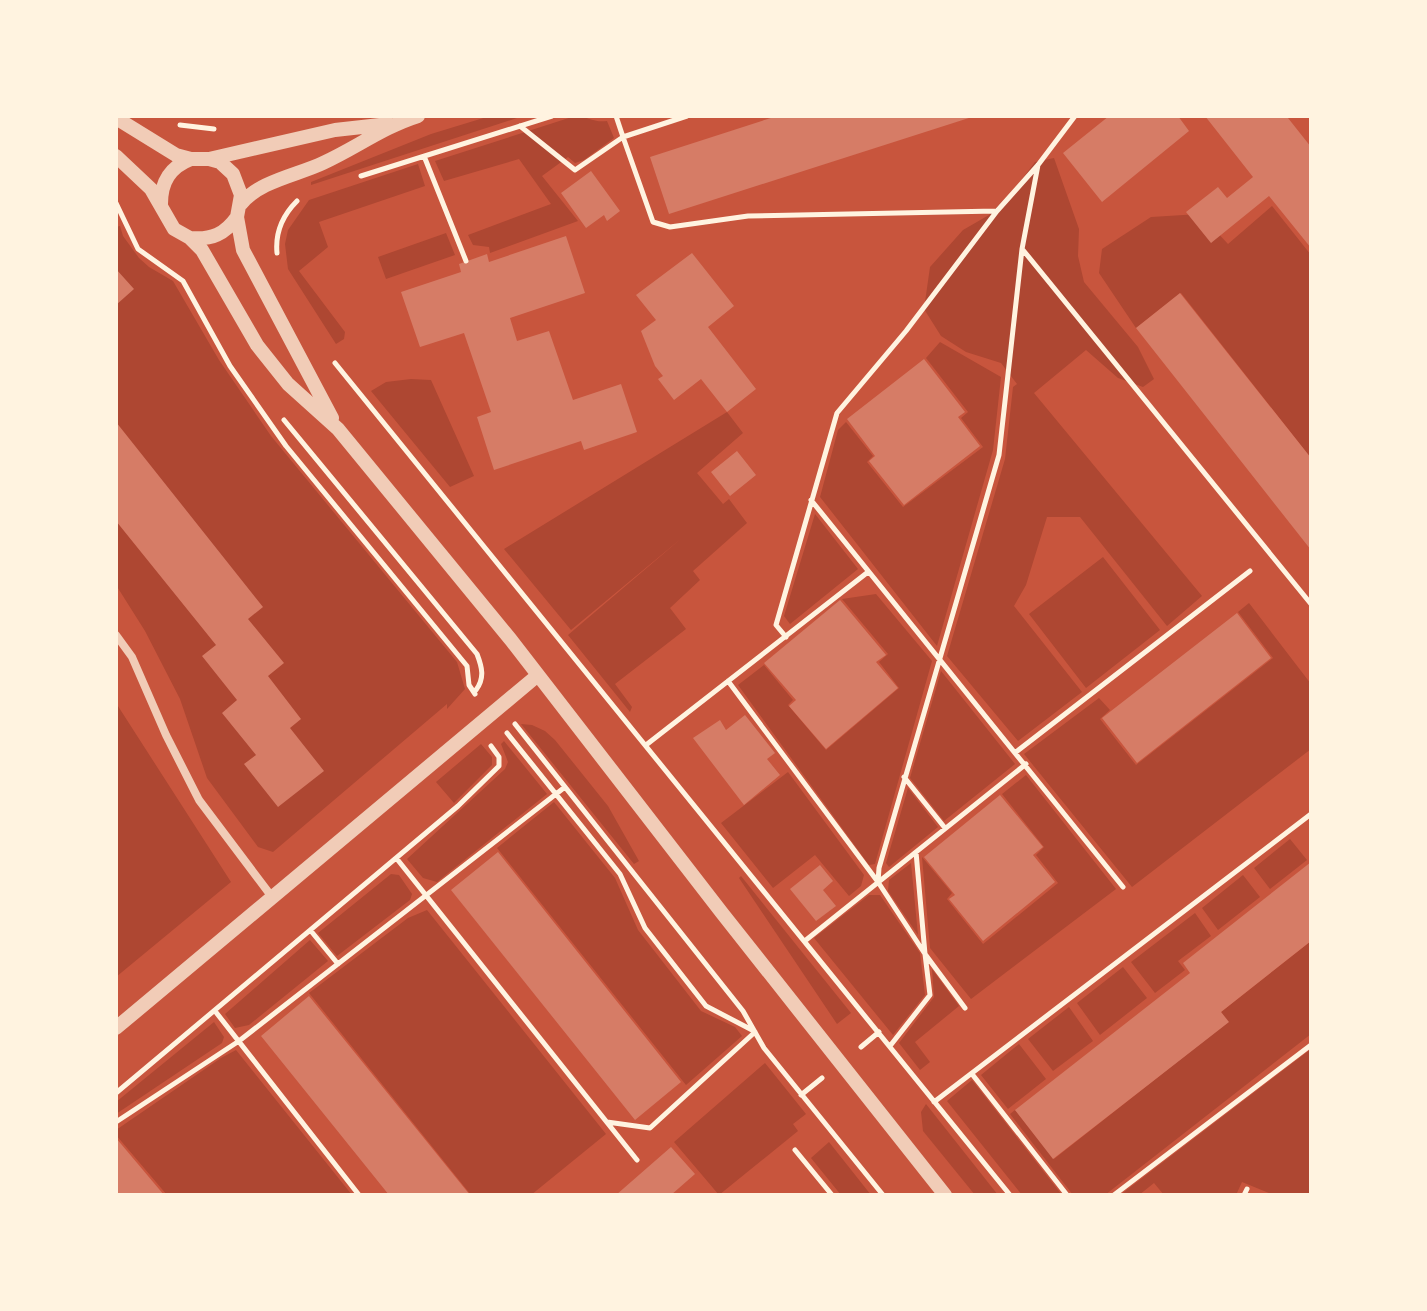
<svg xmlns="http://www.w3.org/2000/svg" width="1427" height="1311" font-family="'PT Sans',sans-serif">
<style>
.green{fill:#ae4732}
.building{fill:#d67c66}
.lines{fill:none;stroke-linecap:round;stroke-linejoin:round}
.path{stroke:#fff3e0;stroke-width:5}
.minor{stroke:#f1ccb7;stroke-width:8}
.tertiary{stroke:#f1ccb7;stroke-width:14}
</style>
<rect width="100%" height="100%" fill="#c8553d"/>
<!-- green -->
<path class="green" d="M490 116H523L311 185V182L431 134Z
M575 116C587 116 594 123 607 121L614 138 584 160 575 163 568 157 542 176 578 221 490 253 489 247 473 245 468 235 551 204 519 159 444 181 435 161Z
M1054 158 1079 229 1078 256 1084 282 1138 347 1154 379 1143 387 1118 378 1086 350 1034 393 1202 596 1167 626 1080 517H1047L1026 585 1014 606 1082 692 1018 741 947 656 1005 459 1013 387 1017 384 1001 363 966 352 941 336 924 309 930 267 963 230 989 215 1016 187 1035 162Z
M418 164 425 186 319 222 328 247 299 271 345 332 344 339 336 344 288 269 285 244 288 230 309 200Z
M1272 206 1311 255V458L1181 293 1136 328 1099 273 1102 249 1151 217 1200 214 1228 244Z
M120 226 123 236 139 258 149 267 173 281 219 360 271 436 457 662 465 689 447 709V704L273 852 258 847 207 778 180 699 145 631 116 585V227Z
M446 233 455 255 386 279 378 257Z
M940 342 1001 377 993 450 937 646 820 497 838 430 846 422 873 456 867 462 903 507 983 447 961 418 968 412 926 358Z
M411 379 431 380 474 476 450 487 371 391 386 382Z
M727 412 743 433 697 473 723 504 729 499 747 523 693 571 700 580 670 608 686 629 615 684 632 707 630 712 568 635 683 537 571 630 504 549Z
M815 514 858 569 790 624 784 616Z
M1103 557 1160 630 1086 688 1029 614Z
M876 594 932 661 875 864 869 865 738 685 764 665 793 700 788 705 826 750 899 688 879 662 888 654 842 599Z
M1249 603 1311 684V749L1132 887 1024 754 1099 698 1110 710 1100 719 1136 765 1273 658 1238 612Z
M941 671 1015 764 944 821 910 778Z
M116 703 231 882 116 977Z
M521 724 532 725 545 731 555 740 608 806 639 861 634 864Z
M504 741 547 794 437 882 423 878 407 859 505 769 508 762 501 744Z
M481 744 492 757V765L454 803 436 782Z
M788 772 864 875 861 886 849 896 815 855 773 888 721 823Z
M1026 775 1116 889 971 999 930 948 922 857 952 893 947 899 983 944 1058 883 1036 855 1044 847 1002 794Z
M908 788 938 827 889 867 886 863Z
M554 802 615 878 638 930 701 1011 735 1027 742 1036 686 1085 497 848Z
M1290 839 1307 860 1270 889 1254 868Z
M911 863 918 935 888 891 889 880Z
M391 874 399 875 412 894 410 900 337 956 318 933Z
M1243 875 1260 897 1218 930 1202 908Z
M741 876 851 1013 837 1024 739 878Z
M869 895H880L920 953 925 995 893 1035 814 938Z
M427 910 606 1134 531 1195H471L309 993 408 918Z
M1195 913 1211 936 1178 961 1185 970 1155 993 1131 962Z
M310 940 328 961 249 1025 235 1028 225 1014Z
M1311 941V1034L1105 1195H1073L1010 1114 1015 1110 1054 1159 1228 1022 1221 1012Z
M1123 967 1147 998 1100 1035 1077 1003Z
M932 969 959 1006 915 1042 930 1062 920 1070 899 1043 934 997Z
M1069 1007 1093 1041 1053 1071 1028 1039Z
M214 1022 224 1037 222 1043 116 1114V1102Z
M1019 1044 1046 1079 1008 1109 981 1075Z
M1311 1049V1195H1274L1242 1182 1236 1195H1164L1154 1183 1139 1195H1120Z
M236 1050 352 1195H167L116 1135V1130L221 1058Z
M765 1063 806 1114 793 1124 798 1131 719 1195 674 1142Z
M972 1080 1062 1195H1022L947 1101Z
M926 1104 998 1195H975L923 1131 921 1112Z
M829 1142 871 1195H841L811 1158Z"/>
<!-- building -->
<path class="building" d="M777 116H972V117L669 214 650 157Z
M1109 116H1178L1189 131 1102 202 1063 153Z
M1205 116H1291L1288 118 1311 147V248L1269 196 1211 243 1186 212 1218 187 1227 198 1253 177Z
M591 171 620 211 607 221 604 215 586 228 561 193Z
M566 236 585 293 510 318 517 341 549 331 573 400 621 384 637 432 584 450 581 441 494 470 477 417 491 412 464 333 420 347 401 292 461 272 459 264 487 254 489 262Z
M692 253 734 306 708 327 756 389 727 412 701 379 674 400 658 379 663 376 655 366 641 331 656 320 636 295Z
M116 269 134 289 116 305Z
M1180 293 1311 458V550L1136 328Z
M924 359 965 412 958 417 980 446 904 505 869 461 875 456 847 419Z
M116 422 263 607 248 619 284 663 268 676 301 719 290 728 324 771 278 807 244 764 256 755 222 713 237 700 202 656 216 645 116 521Z
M737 451 756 475 730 496 711 472Z
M840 600 886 655 876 662 898 688 826 749 789 706 796 700 764 663Z
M1237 613 1271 658 1137 763 1102 718Z
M745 715 775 753 767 759 780 775 744 805 693 738 720 720 726 730Z
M1000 795 1043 847 1033 855 1055 882 983 941 949 899 955 895 924 857Z
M498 852 681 1082 635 1120 451 890Z
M1311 862V941L1221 1012 1229 1022 1053 1159 1015 1110 1190 973 1183 963Z
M820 865 833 881 823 890 836 906 816 921 790 889Z
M309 996 470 1195H389L261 1036Z
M116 1138 164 1195H116Z
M671 1147 695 1174 671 1195H616Z"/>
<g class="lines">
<!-- path -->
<path class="path" d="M616 116 623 137 687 116
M180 125 214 129
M520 126 575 170 623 137 653 222 670 227 748 216 996 211
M424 156 466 261
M361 176 552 116
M116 203 138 249 183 281 230 366 286 446 467 666 469 685 475 694
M1023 250 1311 604
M277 253C275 232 282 216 297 201
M335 363 1010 1195
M284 420 477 654C482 667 485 678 476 690
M811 500 1123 887
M786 637 776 625 837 413 906 331 997 211 1038 165 1075 116
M728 681 878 882 925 954 930 995 890 1046
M515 724 743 1011 764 1048 883 1195
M507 733 620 874 645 928 706 1006 754 1031
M646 745 868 572
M1016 752 1250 571
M904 777 945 828
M916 852 925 954 965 1008
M397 859 637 1160
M878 882 879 868 999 455 1022 249 1038 165
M311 931 338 964
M806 940 1026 764
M215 1011 359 1195
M861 1047 879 1032
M972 1074 1067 1195
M116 1093 458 806 499 766V757L491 746
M801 1095 822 1078
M934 1102 1311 814
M116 1122 239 1041 565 787
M607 1122 650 1128 755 1032
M795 1150 832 1195
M1114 1195 1311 1045
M1244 1195 1247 1189"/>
<!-- minor -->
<path class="minor" d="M116 635 132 657 166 735 199 800 272 897"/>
<!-- tertiary -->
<path class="tertiary" d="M116 118 176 155 191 159H209L220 162 233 174 241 195 237 217 243 250 332 418
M116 156 151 189 174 229 190 238 202 250 257 345 288 384 338 429 511 640 722 913 945 1195
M209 159 335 130 389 124
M161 204C161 182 170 167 191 159
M241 204C259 181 298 175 323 163 356 148 383 127 418 116
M190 238C212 240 225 234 237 217
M116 1028 538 675"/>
</g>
<!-- border -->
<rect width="1427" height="1311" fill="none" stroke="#fff3e0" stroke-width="236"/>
</svg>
